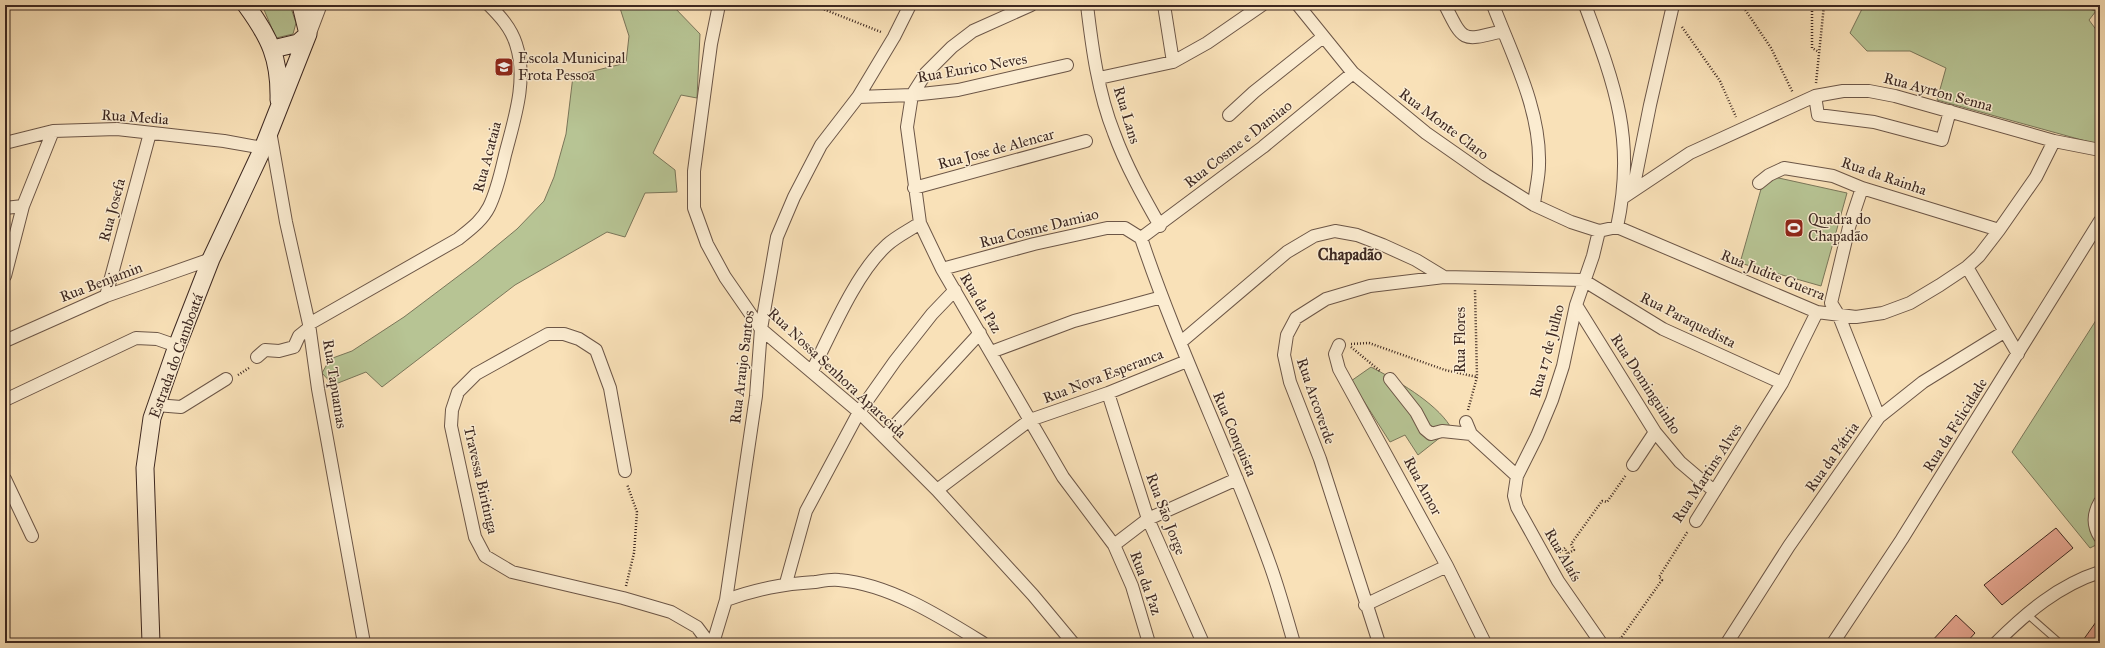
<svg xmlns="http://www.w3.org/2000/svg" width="2105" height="648" font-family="'IM FELL Great Primer',serif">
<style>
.green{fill:#b7c494;stroke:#7a765a}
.building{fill:#e8a893;stroke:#3d2821}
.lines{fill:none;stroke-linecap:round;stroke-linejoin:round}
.service-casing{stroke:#6c5647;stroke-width:8}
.minor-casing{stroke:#6c5647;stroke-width:14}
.tertiary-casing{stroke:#6c5647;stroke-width:17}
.secondary-casing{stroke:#3d2821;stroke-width:19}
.path{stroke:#3d2821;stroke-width:2.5;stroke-dasharray:1 2;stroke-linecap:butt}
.service{stroke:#fbecd1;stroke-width:6}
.minor{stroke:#fbecd1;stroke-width:12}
.tertiary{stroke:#fbecd1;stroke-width:15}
.secondary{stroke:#fbecd1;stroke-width:17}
.labels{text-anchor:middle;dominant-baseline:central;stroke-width:3;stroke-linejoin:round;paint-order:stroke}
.poi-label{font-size:15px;fill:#3d2821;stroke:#fbecd1;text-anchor:start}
.street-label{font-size:15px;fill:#3d2821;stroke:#fbecd1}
.neighbourhood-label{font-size:16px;font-weight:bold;fill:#3d2821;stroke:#fbecd1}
</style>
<rect width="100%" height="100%" fill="#f9e1b8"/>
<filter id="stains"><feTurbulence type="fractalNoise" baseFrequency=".005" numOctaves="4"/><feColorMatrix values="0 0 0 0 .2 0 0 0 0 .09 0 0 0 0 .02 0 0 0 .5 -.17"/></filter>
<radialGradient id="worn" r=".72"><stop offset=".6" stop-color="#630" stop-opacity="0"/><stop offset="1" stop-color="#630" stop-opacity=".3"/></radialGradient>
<!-- green -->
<path class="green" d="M262 5H290L296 23 293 34 276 38Z
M619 5H629L631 9 647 5H672L700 34 697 98 681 95 653 153 675 170 677 192 645 193 625 237 607 232 515 285 382 387 366 372 333 385 322 373 330 359 352 351 404 317 477 262 517 229 544 201 554 177 566 134 573 76 626 63 629 36Z
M1864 5H2075L2096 11 2089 20 2100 35V145L1937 100 1946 68 1910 51H1867L1850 33Z
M1765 175 1847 193 1821 286 1740 263Z
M2100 314V543L2090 548 2012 452Z
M1371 367C1396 380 1435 402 1450 426L1442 436 1418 455 1405 435 1390 442 1351 381Z"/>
<!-- building -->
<path class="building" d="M2056 528 2073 548 2002 605 1984 585Z
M1956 615 1975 633 1966 643H1930Z
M2096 622 2100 625V643H2081Z"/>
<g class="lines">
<!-- service casing -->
<g class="service-casing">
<path id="service" d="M2027 614 2060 643"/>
</g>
<!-- minor casing -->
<g class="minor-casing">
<path id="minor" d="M719 5 711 44 694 171V208L707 244 725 277 761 329 859 412 937 490 1033 595 1073 643
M1031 5 973 31 952 47 926 73 912 95 907 127 920 223 942 269 1063 477 1114 545 1132 586 1149 643
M1087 5C1092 47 1098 93 1114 133 1126 166 1143 196 1160 226
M1164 5 1173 62
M1298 5 1353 73 1426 133 1486 175 1534 205 1571 222 1599 231 1617 227 1817 312 1856 317 1883 313 1910 303 1940 285 1967 267 1979 256 1999 230 2036 177 2054 141
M1445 5C1464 43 1462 41 1503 31
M1493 5C1512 55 1541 110 1539 165 1539 178 1535 192 1534 205
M1585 5C1615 85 1636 140 1617 227
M1099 78 1173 62 1207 43 1262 5
M1815 96 1818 115 1874 122 1942 140 1950 111
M858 97 912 95 958 90 1067 65
M1229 115 1254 92 1323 37
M270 131 286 222 309 324 318 389 364 643
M5 143 53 131 117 129 224 141 263 148
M1759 183 1769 175 1784 168 1833 176 1862 188 1999 230
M914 188 1086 141
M1862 188 1849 227 1831 303 1839 316 1879 417
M1633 190 1650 105 1673 5
M1624 197 1690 153 1815 96 1843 91H1869L1895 96 2054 141 2100 150
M5 208 23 206
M1599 231 1593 256 1576 305 1563 366 1552 400 1537 436 1517 476 1514 496 1517 507 1558 581 1601 643
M1141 238C1178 349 1230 453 1269 562 1279 589 1286 616 1294 643
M1141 238 1263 147 1353 73
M1967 267 2018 354
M942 269 1034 244 1107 228H1125L1141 238
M5 276 23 206 53 131
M106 296 150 133
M1576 305 1655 432 1680 462 1714 491
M309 324 458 239C469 230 482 221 489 207 497 191 501 172 505 155 514 120 528 80 516 44 511 28 500 16 489 5
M5 341 106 296 211 259
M1181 342 1287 252 1314 236 1335 231 1357 235 1383 245 1416 260 1444 277 1583 280 1663 329 1782 383
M1339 345 1335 354 1339 369 1447 566 1485 643
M991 352 1074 321 1162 297
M257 357 265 350 279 351 294 347 299 336 309 328
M812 371C831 333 856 273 887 245 897 236 910 230 920 223
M1390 379 1416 412 1425 429 1431 434 1442 431 1471 434
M1108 393 1148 519 1203 643
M5 400 136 338 157 339 177 346
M156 405 181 407 226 379
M1466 422 1471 434 1517 476
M884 437 980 333
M1633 465 1655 432
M625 471 610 388 596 350 579 339 564 334H548L476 374 458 392 452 410 451 426 475 537 485 556 512 572 623 598 671 612 697 627 709 643
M5 479 32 536
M937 490 1030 420 1108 393 1187 361
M2100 502C2093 514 2093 526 2100 537
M1696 521 1782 383 1817 312
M1114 545 1148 519 1237 479
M786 583 806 511 859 412 895 361 932 314 955 290
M726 600C757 589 782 584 815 582 822 581 831 579 839 580 889 584 941 617 983 643
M1365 605 1447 566
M713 643 726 600 756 396 761 329 777 237 794 197 821 145 858 97 894 37 910 5
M1379 643 1320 459 1290 382 1284 355 1287 335 1296 318 1326 299 1370 286 1444 277
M1727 643 1789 546 1879 417 1923 382 2004 332
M1833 643 1902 539 2100 221
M1996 643C2026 613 2059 585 2100 572"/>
</g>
<!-- tertiary casing -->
<g class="tertiary-casing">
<path id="tertiary" d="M308 34 319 5"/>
</g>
<!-- secondary casing -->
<g class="secondary-casing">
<path id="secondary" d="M246 5C270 38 280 59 279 100
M273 49 298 43 308 34
M151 643 145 468 152 418 177 346 211 259 263 148 308 34 301 5"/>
</g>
<!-- path -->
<path class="path" d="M813 5 881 32
M1742 5 1771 48 1793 93
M1812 5V48L1819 52
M1682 27 1720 81 1736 117
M1816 83 1824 5
M1351 344 1369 343 1445 370 1477 377
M1351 347 1380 371
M238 375 249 368
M1468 410 1477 377 1475 290
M1557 554 1565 548 1567 554 1574 550 1571 544 1602 501 1607 502 1626 475
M626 586 634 553 637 512 627 484
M1615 643 1621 638 1662 580 1659 577 1688 531"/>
<!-- service -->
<use href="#service" class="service"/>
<!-- minor -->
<use href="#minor" class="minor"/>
<!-- tertiary -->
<use href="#tertiary" class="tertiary"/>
<!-- secondary -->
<use href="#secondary" class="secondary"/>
</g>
<!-- icons -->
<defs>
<g id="school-square" transform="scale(1)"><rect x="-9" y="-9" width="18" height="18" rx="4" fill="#8f2418" stroke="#fbecd1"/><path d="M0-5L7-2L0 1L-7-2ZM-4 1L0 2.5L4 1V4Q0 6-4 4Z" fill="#fff"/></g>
<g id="stadium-square" transform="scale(1)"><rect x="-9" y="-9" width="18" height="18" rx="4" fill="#8f2418" stroke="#fbecd1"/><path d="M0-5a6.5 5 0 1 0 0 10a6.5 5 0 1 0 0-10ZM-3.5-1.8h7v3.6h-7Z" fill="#fff"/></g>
</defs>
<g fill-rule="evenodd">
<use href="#school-square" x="504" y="67"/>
<use href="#stadium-square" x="1794" y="228"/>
</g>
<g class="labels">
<!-- poi labels -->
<g class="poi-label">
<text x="518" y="58">Escola Municipal<tspan x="518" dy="17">Frota Pessoa</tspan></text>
<text x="1808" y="219">Quadra do<tspan x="1808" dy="17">Chapadão</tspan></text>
</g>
<!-- street labels -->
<g class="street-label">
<text transform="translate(972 68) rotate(-10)">Rua Eurico Neves</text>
<text transform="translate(1938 92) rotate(15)">Rua Ayrton Senna</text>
<text transform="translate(1127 115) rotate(73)">Rua Lans</text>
<text transform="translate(135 117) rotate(4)">Rua Media</text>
<text transform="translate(1444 124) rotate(37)">Rua Monte Claro</text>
<text transform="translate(1238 144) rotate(-38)">Rua Cosme e Damiao</text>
<text transform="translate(996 149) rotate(-15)">Rua Jose de Alencar</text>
<text transform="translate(487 157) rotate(-75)">Rua Acataia</text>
<text transform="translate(1884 176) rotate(19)">Rua da Rainha</text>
<text transform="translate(112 210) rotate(-75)">Rua Josefa</text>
<text transform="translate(1039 228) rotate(-14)">Rua Cosme Damiao</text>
<text transform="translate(1773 275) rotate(22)">Rua Judite Guerra</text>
<text transform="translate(101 282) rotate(-21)">Rua Benjamin</text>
<text transform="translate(981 303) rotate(59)">Rua da Paz</text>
<text transform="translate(1688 320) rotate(27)">Rua Paraquedista</text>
<text transform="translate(1460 340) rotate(-90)">Rua Flores</text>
<text transform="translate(1547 351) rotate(-75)">Rua 17 de Julho</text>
<text transform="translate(176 356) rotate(-70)">Estrada do Camboatá</text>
<text transform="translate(742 367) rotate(-83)">Rua Araujo Santos</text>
<text transform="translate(837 373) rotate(43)">Rua Nossa Senhora Aparecida</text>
<text transform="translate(1103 376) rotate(-21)">Rua Nova Esperanca</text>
<text transform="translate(335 384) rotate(81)">Rua Tapuamas</text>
<text transform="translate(1646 384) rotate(57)">Rua Dominguinho</text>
<text transform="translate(1316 401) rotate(71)">Rua Arcoverde</text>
<text transform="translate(1955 425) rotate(-58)">Rua da Felicidade</text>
<text transform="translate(1235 434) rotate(67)">Rua Conquista</text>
<text transform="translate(1832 457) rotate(-55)">Rua da Pátria</text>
<text transform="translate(1707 473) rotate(-57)">Rua Martins Alves</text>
<text transform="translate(481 480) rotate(77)">Travessa Biritinga</text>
<text transform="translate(1423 486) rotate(62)">Rua Amor</text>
<text transform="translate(1166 514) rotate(69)">Rua São Jorge</text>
<text transform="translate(1563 555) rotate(60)">Rua Alaís</text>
<text transform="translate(1146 583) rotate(70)">Rua da Paz</text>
</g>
<!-- neighbourhood labels -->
<g class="neighbourhood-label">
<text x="1350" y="254">Chapadão</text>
</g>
</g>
<!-- margin -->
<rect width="2105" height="648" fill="none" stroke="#f9e1b8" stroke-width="20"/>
<rect x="6" y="6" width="2093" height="636" fill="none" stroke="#3d2821" stroke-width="2"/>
<rect x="10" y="10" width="2085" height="628" fill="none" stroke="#3d2821"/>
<rect width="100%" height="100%" filter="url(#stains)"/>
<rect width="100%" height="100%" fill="url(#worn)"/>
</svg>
